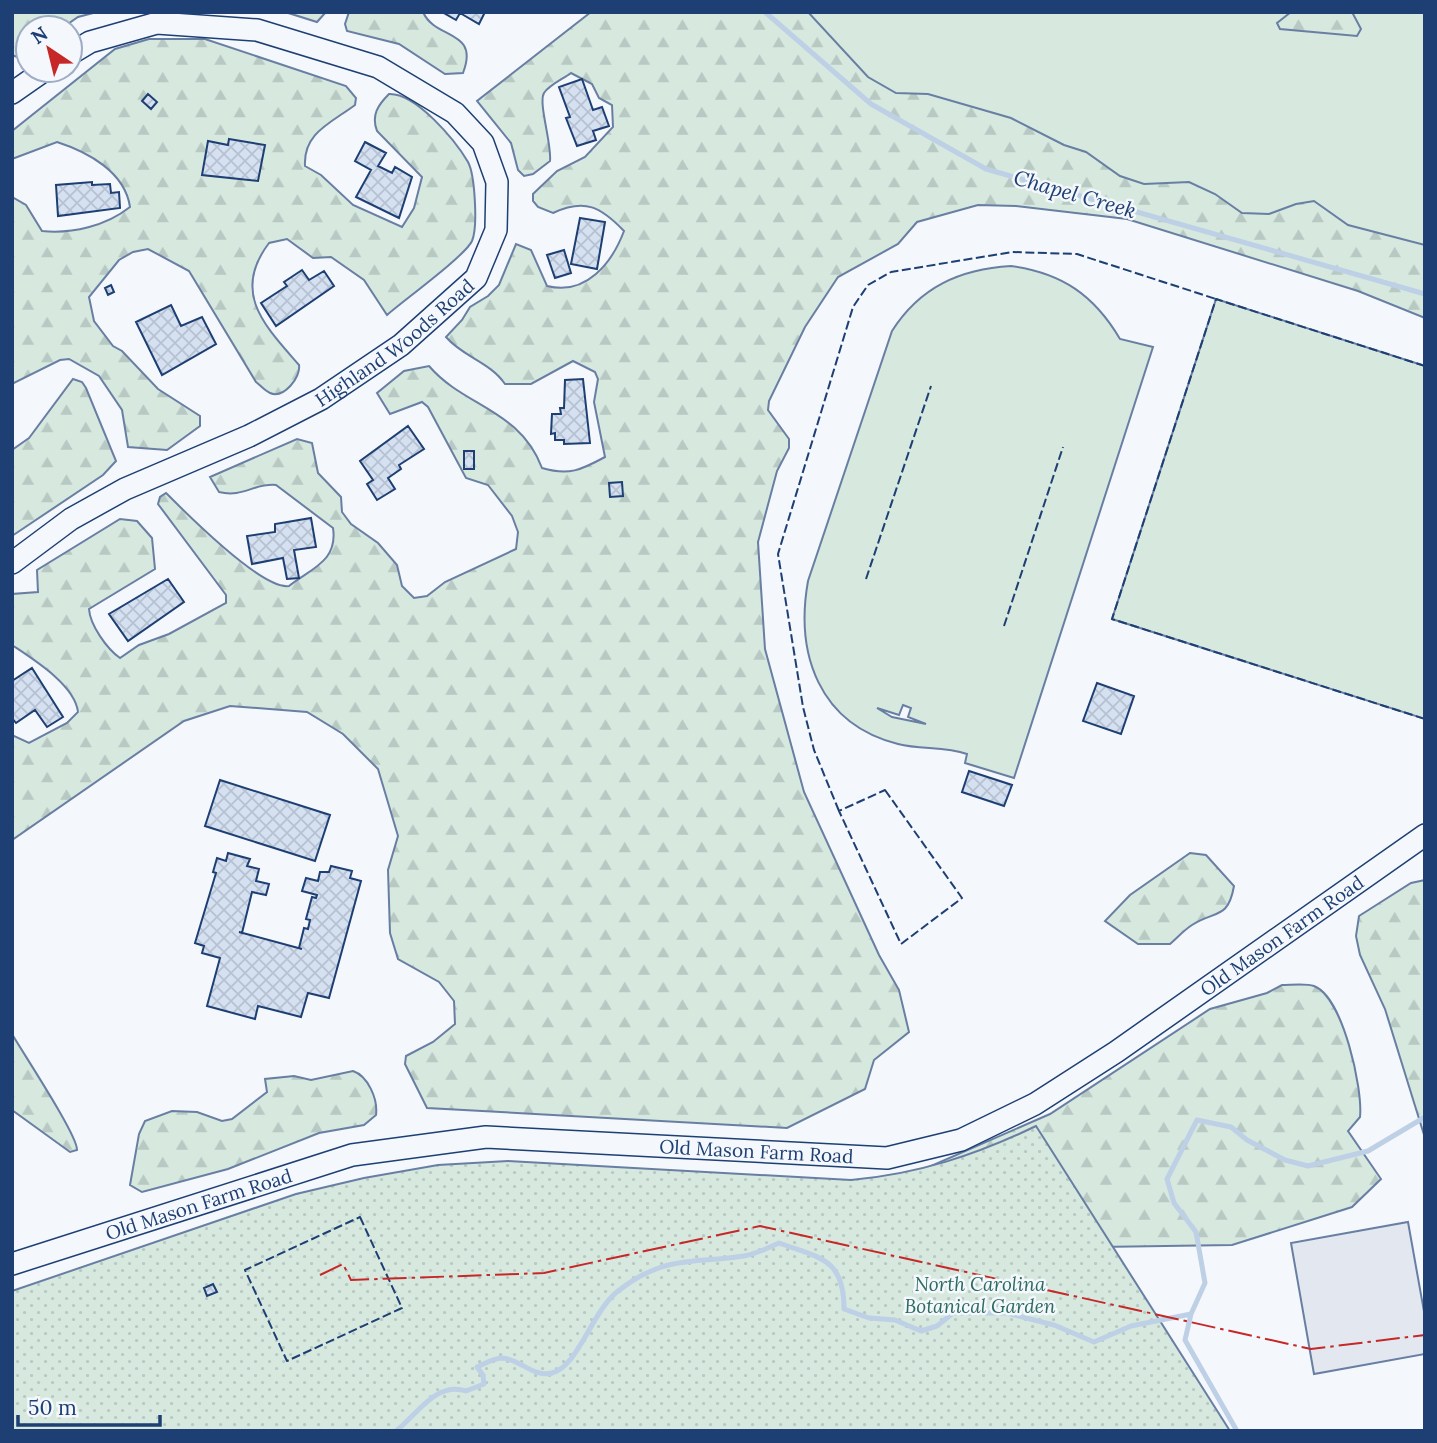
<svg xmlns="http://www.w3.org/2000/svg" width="1437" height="1443" font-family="Lora,serif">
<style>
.green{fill:#d7e8df;stroke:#687fa3;stroke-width:2;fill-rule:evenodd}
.forest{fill:url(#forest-firs);stroke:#687fa3;stroke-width:2}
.garden{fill:url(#garden-dots);stroke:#687fa3;stroke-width:2}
.parking{fill:#e3e8f0;stroke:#687fa3;stroke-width:2}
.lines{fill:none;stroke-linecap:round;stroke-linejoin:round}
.stream{stroke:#bed0e5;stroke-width:5}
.building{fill:url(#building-cross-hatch);stroke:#1d3f73;stroke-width:2}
.minor-casing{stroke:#1d3f73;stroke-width:24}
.minor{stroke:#f4f7fb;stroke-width:21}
.fence{stroke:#1d3f73;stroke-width:2;stroke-dasharray:9 3.5;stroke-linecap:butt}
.power{stroke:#c62828;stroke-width:2;stroke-dasharray:24 5 3.5 5;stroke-linecap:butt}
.labels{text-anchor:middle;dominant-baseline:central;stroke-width:5;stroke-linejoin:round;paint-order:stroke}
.street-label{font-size:19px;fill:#1d3f73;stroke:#f4f7fb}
.park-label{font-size:19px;font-style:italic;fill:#2c6c60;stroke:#f4f7fb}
.water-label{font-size:21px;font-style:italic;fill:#1d3f73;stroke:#f4f7fb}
</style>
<defs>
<pattern id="forest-firs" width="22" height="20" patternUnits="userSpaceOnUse" patternTransform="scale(1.75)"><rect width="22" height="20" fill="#d7e8df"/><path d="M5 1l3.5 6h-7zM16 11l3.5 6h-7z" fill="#b8c8c3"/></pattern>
<pattern id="garden-dots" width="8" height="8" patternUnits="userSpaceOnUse" patternTransform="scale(1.75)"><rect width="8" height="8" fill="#d7e8df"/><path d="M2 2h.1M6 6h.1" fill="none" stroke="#b8c8c3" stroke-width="1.8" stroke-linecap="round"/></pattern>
<pattern id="building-cross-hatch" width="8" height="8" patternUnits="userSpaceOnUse" patternTransform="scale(1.75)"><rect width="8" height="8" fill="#d5e0f0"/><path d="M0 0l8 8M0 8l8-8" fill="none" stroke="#b6c1d1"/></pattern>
</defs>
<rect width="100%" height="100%" fill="#f4f7fb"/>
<!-- green -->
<path class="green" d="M644 12H1425V300Z
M1011 266C1062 273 1094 295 1120 339L1153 347 1014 778 965 763 967 754C944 746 921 750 898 744 819 724 795 654 808 581L892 331C920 287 960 269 1011 266ZM903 705 911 708 908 717 926 724 892 717 877 708 899 715Z
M1216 299 1425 366V719L1112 619Z"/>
<!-- forest -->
<path class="forest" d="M12 12H97L78 17 62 28H28V52L20 58 12 55Z
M285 12H326L317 22Z
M349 12H423C435 40 480 29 463 73L445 74 399 44 347 31 345 24Z
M591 12H808L868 77 896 93 928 94 1011 118 1064 145 1086 152 1120 176 1144 184 1189 182 1215 194 1242 213 1269 214 1296 204 1314 201 1348 225 1425 245V318L1358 291 1127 219 1016 206 978 205 917 222 898 244 838 277 805 327 769 401 768 410 789 439V448L777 471 758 542 765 649 804 792 879 955 899 990 909 1032 874 1060 865 1089 787 1128 427 1108 405 1064 406 1056 433 1042 455 1024 454 1001 439 982 398 959 390 933 388 870 398 836 378 769 343 734 307 712 230 706 184 721 12 840V735L29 743 67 723 78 712C75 685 33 659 12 645V594L38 592 37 570 120 519 137 521 152 538 155 569 89 609C90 625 107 649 120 658L139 645 169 634 226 603V595L158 504 160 497 166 493C186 513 262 590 289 586 312 568 338 561 333 528L276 485C254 483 243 498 219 492L210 477 297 439 312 443 318 473 341 497 342 512 351 524 378 543 397 565 402 586 414 598 427 596 445 582 516 549 518 532 512 516 488 485 466 478 428 407 422 402 390 414 377 393 404 371 429 366C464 407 520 409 542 468 569 476 581 470 605 457L594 402 598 379 595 372 573 361 531 384H505C490 362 463 357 446 337L462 320 470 307 488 296 499 285 516 244 531 250 547 286C586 296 612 263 624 231 601 207 585 198 553 213L538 207 533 201V194L557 171 585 157 613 127 612 105 599 98 592 84 571 73C563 79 549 85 544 93 538 103 552 144 550 161L533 174 524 176 518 170 511 143 477 101Z
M1291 12H1352L1361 29 1357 36 1280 29 1277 23Z
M149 39H205L346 86 356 98 355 105C331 123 303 133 305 166L321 175 353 205 402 227 414 208 422 177 377 131C371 115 378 105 389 94 416 93 455 140 468 162 475 175 478 227 472 241 465 256 404 300 387 315L364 280 331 257 313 258 287 239 269 243C231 293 265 326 299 365 301 377 284 399 270 393 265 391 260 385 256 382L189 271 148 249 133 252 119 260 89 297 94 321 113 346 122 351 158 389 200 416V426L167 450 128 447 122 410 99 376 69 359 60 360 12 384V197L26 205 42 231C72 234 106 226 130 207 125 172 88 152 57 142L12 159V131L115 49Z
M73 379 82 382 86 388 116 461 103 475 12 536V450L29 438Z
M1190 853 1206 855 1234 886C1228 920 1215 910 1192 925 1184 930 1177 938 1170 944H1138L1105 921 1130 895Z
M1425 880V1138L1385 1009 1360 955 1356 936 1359 916 1411 883Z
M1282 985C1291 985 1306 983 1314 986 1343 997 1363 1089 1360 1117L1348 1131 1381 1179 1352 1207 1232 1245 1098 1247 915 1173 1050 1114 1210 1009 1267 993Z
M12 1034C23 1053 78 1136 77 1150L70 1152 12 1110Z
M353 1071C368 1076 378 1099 376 1115L364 1125 319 1133 228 1169 142 1192 130 1185 139 1134 145 1121 172 1111 197 1112 222 1121 232 1119 267 1092 265 1079 294 1076 311 1080Z"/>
<!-- garden -->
<path class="garden" d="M1036 1126 1230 1431H12V1291L296 1194 364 1178 438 1165 508 1161 851 1180C918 1174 976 1155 1036 1126Z"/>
<!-- parking -->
<path class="parking" d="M1408 1222 1425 1317V1354L1314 1374 1291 1243Z"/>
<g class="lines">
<!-- stream -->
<path class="stream" d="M765 12 871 104 986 169 1425 294
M396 1431C417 1415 436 1381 466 1391L484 1384 483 1375 477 1367C484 1364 494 1358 502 1358 520 1359 534 1378 552 1373 578 1367 592 1311 618 1291 664 1255 691 1264 744 1256 756 1254 768 1248 779 1243 821 1258 844 1259 844 1309L869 1318 895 1320 921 1331 937 1326 953 1313H1006L1054 1325 1094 1342 1131 1326 1191 1314
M1237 1431 1185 1340 1191 1314 1205 1283 1196 1232 1174 1203 1167 1179 1197 1120 1231 1127 1247 1140 1285 1160 1308 1166 1368 1151 1425 1117"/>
</g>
<!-- building -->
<path class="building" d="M442 12H485L479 24 460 13 456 20Z
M582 79 593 110 602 107 609 126 593 131 596 140 577 146 566 118 570 117 559 87Z
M148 94 157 102 151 109 142 101Z
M229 139 265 145 258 181 202 175 208 141 228 145Z
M365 142 386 153 378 166 392 173 395 167 412 177 399 218 356 197 371 170 355 161Z
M92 182V185L110 184 111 193 119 192 120 208 58 216 56 185Z
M580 218 605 222 597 269 571 264Z
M564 250 571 273 555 278 547 255Z
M302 270 309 280 324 271 334 286 276 326 261 303 287 286 284 282Z
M111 285 114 292 108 295 105 288Z
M171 305 181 326 202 317 216 344 162 375 136 322Z
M583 379 590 443 564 444V440H555V433L551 434 552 414H561L560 408H564L565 380Z
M408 426 424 449 399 465 401 469 388 478 395 489 377 500 367 484 373 480 360 461Z
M464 451H474V469H464Z
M622 482 623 496 610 497 609 483Z
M311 518 316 547 294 550 299 578 287 579 283 558 252 564 247 536 275 532V524Z
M168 579 184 602 128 641 109 614Z
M32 668 63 717 47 727 35 710 16 723 12 718V681Z
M1097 683 1134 696 1121 734 1083 721Z
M969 771 1012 785 1004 806 962 792Z
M220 780 330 815 315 861 205 826Z
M228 853 250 859 247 866 259 869 256 881 269 884 266 895 252 892 242 933 239 932 302 949 299 948 304 928 308 929 310 920 306 919 312 897 316 898 317 895 302 891 306 878 318 881 320 872H329L331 866 352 871 350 878 361 881 329 998 308 993 301 1017 258 1006 255 1019 207 1006 220 958 202 953 204 946 195 943 216 873 213 872 217 858 226 861Z
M213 1284 217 1292 207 1296 204 1288Z"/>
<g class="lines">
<!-- minor casing -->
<g class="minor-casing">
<g id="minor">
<path d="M12 93 45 70"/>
<path id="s1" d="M12 563 71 519 125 489 249 436 321 399 401 345 476 278 496 230 497 182 483 143 455 113 378 67 257 30 157 23 90 42 70 54"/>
<path id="s2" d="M12 1264 352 1155 486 1137 887 1158 961 1140 1035 1104 1116 1052 1425 835"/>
</g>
</g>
<!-- minor -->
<use href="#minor" class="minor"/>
<!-- fence -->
<path class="fence" d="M1425 366 1216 299 1112 619 1425 719
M866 579 931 386
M1004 626 1063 447
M885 790 962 898 901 944 839 811Z
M839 811 814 750 803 707 778 554 853 307 868 285 891 272 1012 252 1077 254 1216 299
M360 1217 402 1308 287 1361 245 1270Z"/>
<!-- power -->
<path class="power" d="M320 1275 343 1264 351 1280 544 1273 760 1226 1311 1349 1425 1335"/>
</g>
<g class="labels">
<!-- street labels -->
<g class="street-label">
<text stroke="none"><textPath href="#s1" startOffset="444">Highland Woods Road</textPath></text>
<text stroke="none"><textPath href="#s2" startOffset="1351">Old Mason Farm Road</textPath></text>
<text stroke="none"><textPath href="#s2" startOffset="763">Old Mason Farm Road</textPath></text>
<text stroke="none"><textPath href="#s2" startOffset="196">Old Mason Farm Road</textPath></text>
</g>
<!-- park labels -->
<g class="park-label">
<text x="980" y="1284">North Carolina<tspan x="980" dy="22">Botanical Garden</tspan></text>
</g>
<!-- water labels -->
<g class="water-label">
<text transform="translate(1075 194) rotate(16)">Chapel Creek</text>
</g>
</g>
<!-- border -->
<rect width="1437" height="1443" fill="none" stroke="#1d3f73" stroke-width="28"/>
<!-- north arrow -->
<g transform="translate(49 49) rotate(325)"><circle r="33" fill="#f4f7fb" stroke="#9eadc5" stroke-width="2"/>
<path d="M0-5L12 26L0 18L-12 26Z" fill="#c62828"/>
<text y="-10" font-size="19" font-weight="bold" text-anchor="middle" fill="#1d3f73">N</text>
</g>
<!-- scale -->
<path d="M18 1415v10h142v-10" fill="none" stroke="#1d3f73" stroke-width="3.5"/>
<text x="28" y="1415" font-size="21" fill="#1d3f73" stroke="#f4f7fb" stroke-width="5" paint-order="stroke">50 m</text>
</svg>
